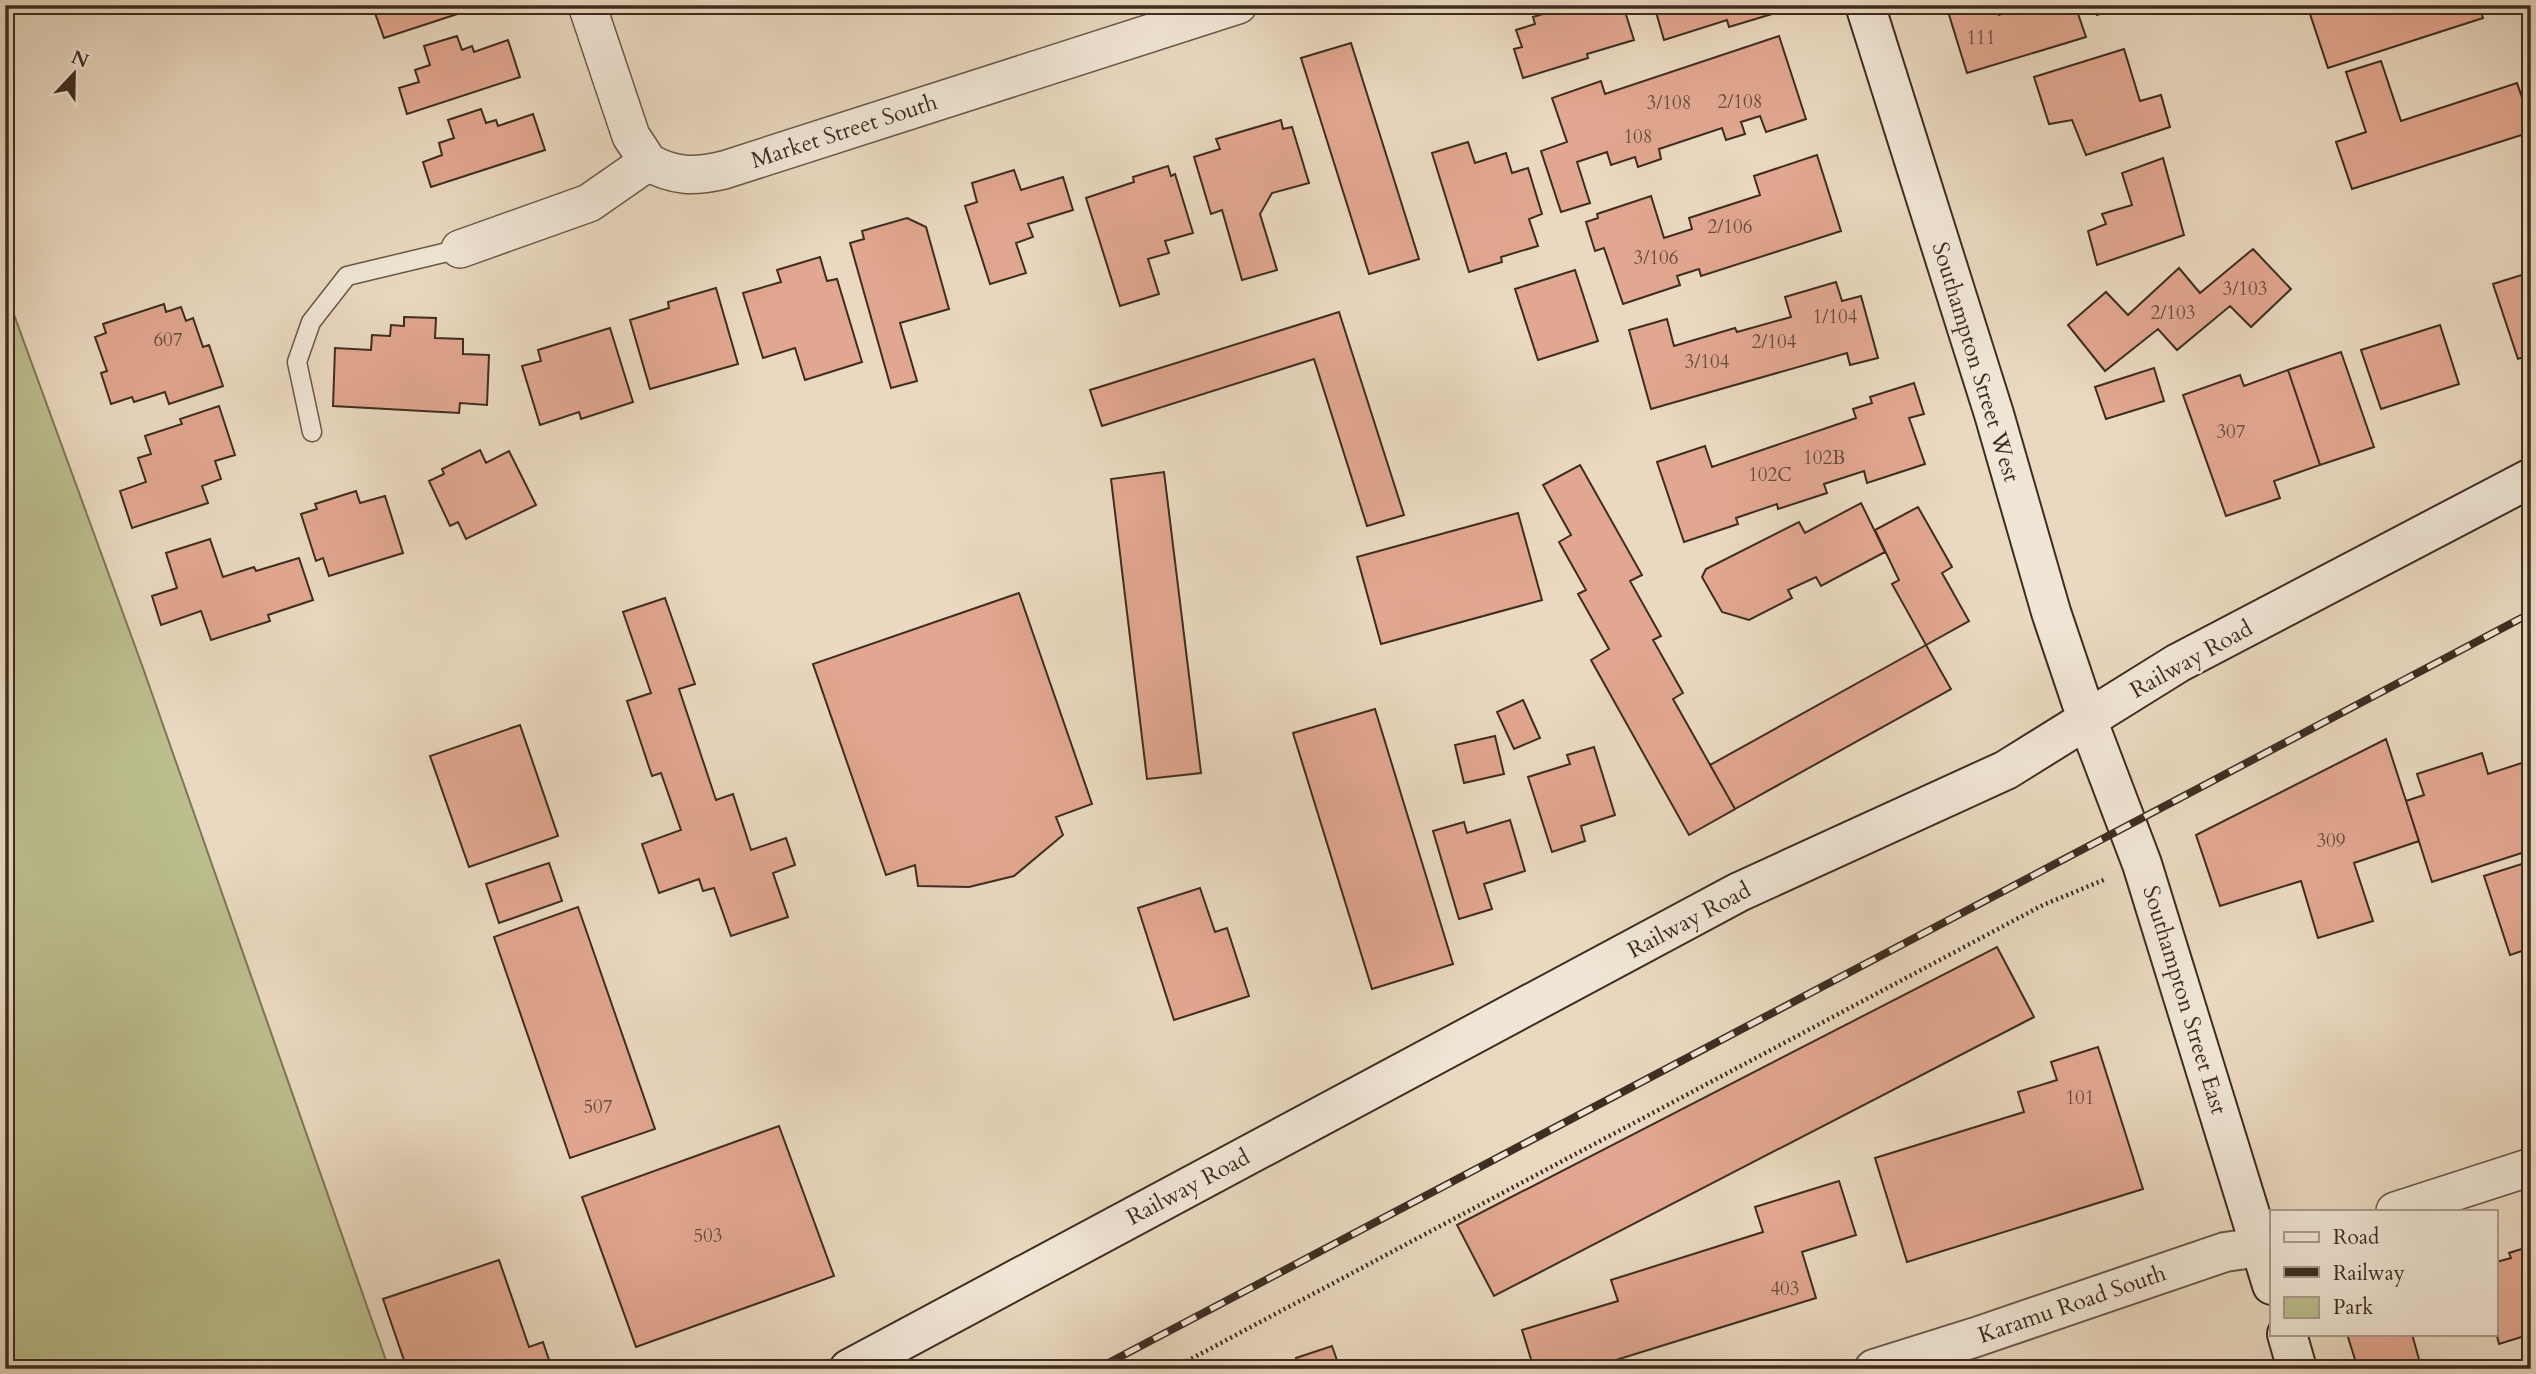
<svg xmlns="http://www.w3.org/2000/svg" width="2536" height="1374" font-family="Cardo,serif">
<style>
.green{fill:#bcbe8e;stroke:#7d7657;stroke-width:2}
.building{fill:#e2a790;stroke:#3e2d20;stroke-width:2}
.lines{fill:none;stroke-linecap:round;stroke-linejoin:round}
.service-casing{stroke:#695848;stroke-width:21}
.minor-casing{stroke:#695848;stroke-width:40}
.tertiary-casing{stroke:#695848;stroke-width:42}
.secondary-casing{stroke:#3e2d20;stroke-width:42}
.path{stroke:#3e2d20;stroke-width:4.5;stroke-dasharray:2 3.5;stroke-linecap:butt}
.service{stroke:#f1e6d6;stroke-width:18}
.minor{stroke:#f1e6d6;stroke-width:37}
.tertiary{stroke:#f1e6d6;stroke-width:38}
.secondary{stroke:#f1e6d6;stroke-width:38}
.rail-casing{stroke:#3e2d20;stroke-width:8}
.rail{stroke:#f1e6d6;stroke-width:5;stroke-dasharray:16;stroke-linecap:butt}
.labels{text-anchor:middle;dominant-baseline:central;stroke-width:6;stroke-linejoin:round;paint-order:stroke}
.number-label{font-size:19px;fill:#674c3c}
.street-label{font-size:23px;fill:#3e2d20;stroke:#f1e6d6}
</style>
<rect width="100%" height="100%" fill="#ead9c0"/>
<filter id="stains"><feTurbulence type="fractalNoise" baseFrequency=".00286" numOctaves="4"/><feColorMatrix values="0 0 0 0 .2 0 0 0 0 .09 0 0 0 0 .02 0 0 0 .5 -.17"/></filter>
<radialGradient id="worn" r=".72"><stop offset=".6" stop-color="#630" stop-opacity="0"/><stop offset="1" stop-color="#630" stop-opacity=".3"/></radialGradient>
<!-- green -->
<path class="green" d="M5 290 143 668 389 1369H5Z"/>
<!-- building -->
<path class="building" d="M485 5 384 38 375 13 395 5Z
M1572 5H1623L1634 40 1587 54 1588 58 1523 78 1514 49 1522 47 1516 30 1535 24 1533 17Z
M1654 5H1770L1772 14 1729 27 1727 20 1664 40Z
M1946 5H1996L1999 15 2025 5H2075L2086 37 1967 73Z
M2093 5H2127L2097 15Z
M2307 5H2479L2483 18 2328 68Z
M457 36 462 50 472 46 474 52 508 40 520 77 407 114 399 88 419 82 415 70 430 65 424 46Z
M1779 36 1806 119 1766 132 1760 116 1741 122 1745 134 1726 140 1722 128 1659 149 1661 159 1638 167 1635 157 1611 165 1607 152 1577 162 1590 203 1561 212 1541 151 1567 142 1552 98 1601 81 1605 94Z
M1351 43 1419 259 1369 274 1301 58Z
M2124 49 2140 101 2161 95 2170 127 2086 155 2072 120 2049 124 2034 77Z
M2381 61 2401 121 2517 83 2531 124V132L2352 189 2336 142 2366 132 2346 72Z
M481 109 486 123 496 120 498 126 533 114 545 150 431 187 423 162 442 155 439 143 454 138 448 120Z
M1281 120 1283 129 1292 127 1309 183 1272 193 1260 214 1277 270 1242 280 1222 210 1211 214 1194 157 1220 149 1216 139Z
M1468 142 1475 163 1506 153 1512 173 1528 168 1542 214 1529 219 1538 246 1501 257 1502 262 1469 272 1432 153Z
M1817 155 1841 231 1701 276 1699 269 1677 276 1680 285 1623 304 1604 248 1595 251 1586 222 1598 218 1597 214 1651 196 1664 238 1692 229 1689 218 1760 195 1754 176Z
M2163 158 2184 235 2097 265 2088 231 2106 224 2102 214 2132 205 2122 173Z
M1168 166 1171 176 1175 174 1193 233 1165 241 1169 253 1148 259 1159 294 1120 306 1086 198 1134 182 1133 177Z
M1014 170 1021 190 1063 177 1073 210 1028 224 1033 237 1016 243 1026 273 990 284 965 206 977 202 972 183Z
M907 218 926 227 949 309 900 323 917 381 891 388 850 243 864 239 862 231Z
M2253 249 2291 289 2251 327 2230 306 2177 350 2158 329 2105 371 2068 325 2106 292 2128 315 2179 268 2200 293Z
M820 257 827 281 837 279 862 362 805 380 795 348 763 358 743 293 781 282 777 270Z
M1575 270 1598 341 1538 360 1515 289Z
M2531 272V354L2518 359 2493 284Z
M1836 282 1842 301 1861 296 1878 358 1850 365 1847 353 1651 409 1629 330 1667 319 1674 346 1735 328 1737 332 1791 317 1785 297Z
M716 288 738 364 650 389 630 320 669 308 668 302Z
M164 304 166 312 181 307 186 321 193 318 203 347 209 345 223 386 169 404 165 392 134 402 132 397 111 404 101 373 107 371 95 337 106 333 103 324Z
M1339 312 1404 515 1367 526 1314 359 1102 426 1090 390Z
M404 317 436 318 435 338 463 339V354L489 355 487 405 460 403 459 413 333 406 335 348 371 350 372 335 390 336 391 325 404 326Z
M2440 325 2459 384 2381 409 2361 350Z
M610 328 633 402 581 419 579 412 540 425 522 366 541 361 538 350Z
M2341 352 2374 447 2320 465 2288 370Z
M2154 368 2164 401 2106 419 2095 387Z
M2288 370 2320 465 2274 481 2280 498 2226 516 2183 395 2240 375 2244 386Z
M1914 383 1924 414 1909 418 1925 464 1867 483 1864 471 1824 484 1827 493 1778 509 1777 504 1736 518 1738 524 1684 542 1657 462 1705 446 1712 467 1856 418 1853 409 1872 403 1870 397Z
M219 406 235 455 215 461 221 479 202 486 208 503 132 528 120 491 146 482 138 458 151 454 145 436 182 424 180 419Z
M480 450 486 463 509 451 536 505 466 539 458 522 450 526 429 481 444 474 442 469Z
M1580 465 1642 575 1630 581 1661 636 1653 640 1683 693 1673 699 1735 809 1689 835 1591 660 1609 649 1578 594 1586 590 1559 542 1571 535 1543 485Z
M1164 472 1201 773 1147 779 1111 479Z
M356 491 360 503 385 496 403 553 329 576 323 558 316 561 301 514 317 509 315 504Z
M1861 503 1885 552 1821 586 1816 577 1788 590 1792 598 1749 620 1722 612 1702 577 1706 569 1799 522 1805 533Z
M1918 507 1952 567 1942 573 1969 621 1926 645 1892 584 1899 580 1875 530Z
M1518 513 1542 600 1381 644 1357 557Z
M210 539 223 577 254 567 256 571 299 558 313 600 268 615 270 621 211 640 201 611 161 625 152 596 177 588 166 553Z
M1019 593 1092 804 1056 817 1063 835 1014 876 969 887 918 886 915 865 886 875 813 664Z
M665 598 695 684 679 689 716 800 733 794 751 850 786 838 795 865 773 873 788 917 731 936 714 888 703 891 699 879 659 893 642 844 681 830 661 773 652 776 627 701 651 693 623 612Z
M1926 645 1951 689 1735 809 1710 765Z
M1523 700 1540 738 1514 749 1497 712Z
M1375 709 1453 964 1372 989 1293 733Z
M520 725 558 836 469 867 430 756Z
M1495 736 1504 774 1464 783 1455 745Z
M2386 739 2419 841 2354 863 2373 921 2318 938 2301 881 2220 906 2196 835Z
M1594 747 1615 815 1581 826 1585 841 1552 852 1528 777 1570 764 1567 755Z
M2482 753 2488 774 2531 760V850L2432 882 2406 801 2424 795 2417 774Z
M1510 820 1525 871 1484 884 1492 909 1459 919 1433 831 1464 822 1467 833Z
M2531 861V948L2510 955 2484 876Z
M549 863 562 901 499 923 486 884Z
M1200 888 1215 932 1227 928 1249 996 1174 1020 1138 908Z
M578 907 655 1129 570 1158 494 937Z
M1997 947 2034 1017 1494 1296 1457 1225Z
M2098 1047 2143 1189 1907 1262 1875 1158 2024 1112 2018 1092 2057 1080 2051 1062Z
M779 1126 834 1276 636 1347 582 1197Z
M1839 1181 1856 1235 1802 1252 1816 1298 1587 1369H1534L1522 1330 1618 1301 1611 1280 1763 1232 1755 1207Z
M2531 1246V1311L2525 1312 2531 1334 2499 1344 2496 1332V1262L2511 1258 2509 1253Z
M499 1260 529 1347 543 1342 552 1369H407L383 1299Z
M2347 1334H2412L2420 1363 2400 1369H2358Z
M1332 1346 1340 1369H1299L1296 1358Z"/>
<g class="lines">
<!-- service casing -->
<g class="service-casing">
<path id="service" d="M312 432 297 362 311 322 347 276 460 249"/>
</g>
<!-- minor casing -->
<g class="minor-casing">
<path id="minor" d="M587 5 631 136 648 162
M460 249 589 203 648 162C674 177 695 177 724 170L1238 5
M2395 1211 2531 1167"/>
</g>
<!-- tertiary casing -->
<g class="tertiary-casing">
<path id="tertiary" d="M1874 1369 1976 1337 2225 1252 2260 1247"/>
</g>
<!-- secondary casing -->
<g class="secondary-casing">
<path id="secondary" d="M1865 5 1994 414 2051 612 2087 719 2142 864 2272 1285
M2287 1334 2297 1369
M849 1369 1739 892 2006 770 2178 663 2531 478"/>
</g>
<!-- path -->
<path class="path" d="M1172 1369 2043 905 2106 879"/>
<!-- service -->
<use href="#service" class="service"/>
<!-- minor -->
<use href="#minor" class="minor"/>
<!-- tertiary -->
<use href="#tertiary" class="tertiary"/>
<!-- secondary -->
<use href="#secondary" class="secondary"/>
<!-- rail casing -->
<g class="rail-casing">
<path id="rail" d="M1097 1369 2531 613"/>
</g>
<!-- rail -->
<use href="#rail" class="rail"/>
</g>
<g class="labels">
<!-- number labels -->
<g class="number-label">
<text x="1981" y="38">111</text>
<text x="1740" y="102">2/108</text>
<text x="1669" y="103">3/108</text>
<text x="1638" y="137">108</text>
<text x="1730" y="227">2/106</text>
<text x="1656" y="258">3/106</text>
<text x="2245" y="289">3/103</text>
<text x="2173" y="313">2/103</text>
<text x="1835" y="317">1/104</text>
<text x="168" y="340">607</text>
<text x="1774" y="342">2/104</text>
<text x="1707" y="362">3/104</text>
<text x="2231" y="432">307</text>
<text x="1824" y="458">102B</text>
<text x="1770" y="475">102C</text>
<text x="2331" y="841">309</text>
<text x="2080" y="1098">101</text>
<text x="598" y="1107">507</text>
<text x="708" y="1236">503</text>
<text x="1785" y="1289">403</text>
</g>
<!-- street labels -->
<g class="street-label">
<text transform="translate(844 131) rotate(-18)">Market Street South</text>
<text transform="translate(1976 362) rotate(73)">Southampton Street West</text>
<text transform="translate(2191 659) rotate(-29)">Railway Road</text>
<text transform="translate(1689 920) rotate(-28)">Railway Road</text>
<text transform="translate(2185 1000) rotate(73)">Southampton Street East</text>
<text transform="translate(1188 1187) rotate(-28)">Railway Road</text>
<text transform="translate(2072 1304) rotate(-19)">Karamu Road South</text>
</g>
</g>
<!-- margin -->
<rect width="2536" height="1374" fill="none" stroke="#ead9c0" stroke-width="28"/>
<rect x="7" y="7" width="2522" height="1360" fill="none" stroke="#3e2d20" stroke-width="3.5"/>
<rect x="14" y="14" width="2508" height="1346" fill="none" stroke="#3e2d20" stroke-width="2"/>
<!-- legend -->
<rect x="2270" y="1210" width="228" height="126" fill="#f1e6d6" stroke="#a99c8d" stroke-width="2"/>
<rect x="2284" y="1232" width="35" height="10" fill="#f1e6d6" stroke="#a99c8d" stroke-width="2"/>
<text x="2333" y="1244" font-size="21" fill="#3e2d20">Road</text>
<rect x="2284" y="1267" width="35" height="10" fill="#3e2d20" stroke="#a99c8d" stroke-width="2"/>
<text x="2333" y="1280" font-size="21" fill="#3e2d20">Railway</text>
<rect x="2284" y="1297" width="35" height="21" fill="#bcbe8e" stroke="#a99c8d" stroke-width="2"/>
<text x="2333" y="1314" font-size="21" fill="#3e2d20">Park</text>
<!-- north arrow -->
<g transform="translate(74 74) rotate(22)" stroke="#f1e6d6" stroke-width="5" paint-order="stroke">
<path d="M0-5L12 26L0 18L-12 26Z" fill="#3e2d20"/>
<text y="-10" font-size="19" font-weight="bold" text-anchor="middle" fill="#3e2d20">N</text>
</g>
<rect width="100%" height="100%" filter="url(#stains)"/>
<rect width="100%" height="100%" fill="url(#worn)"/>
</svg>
